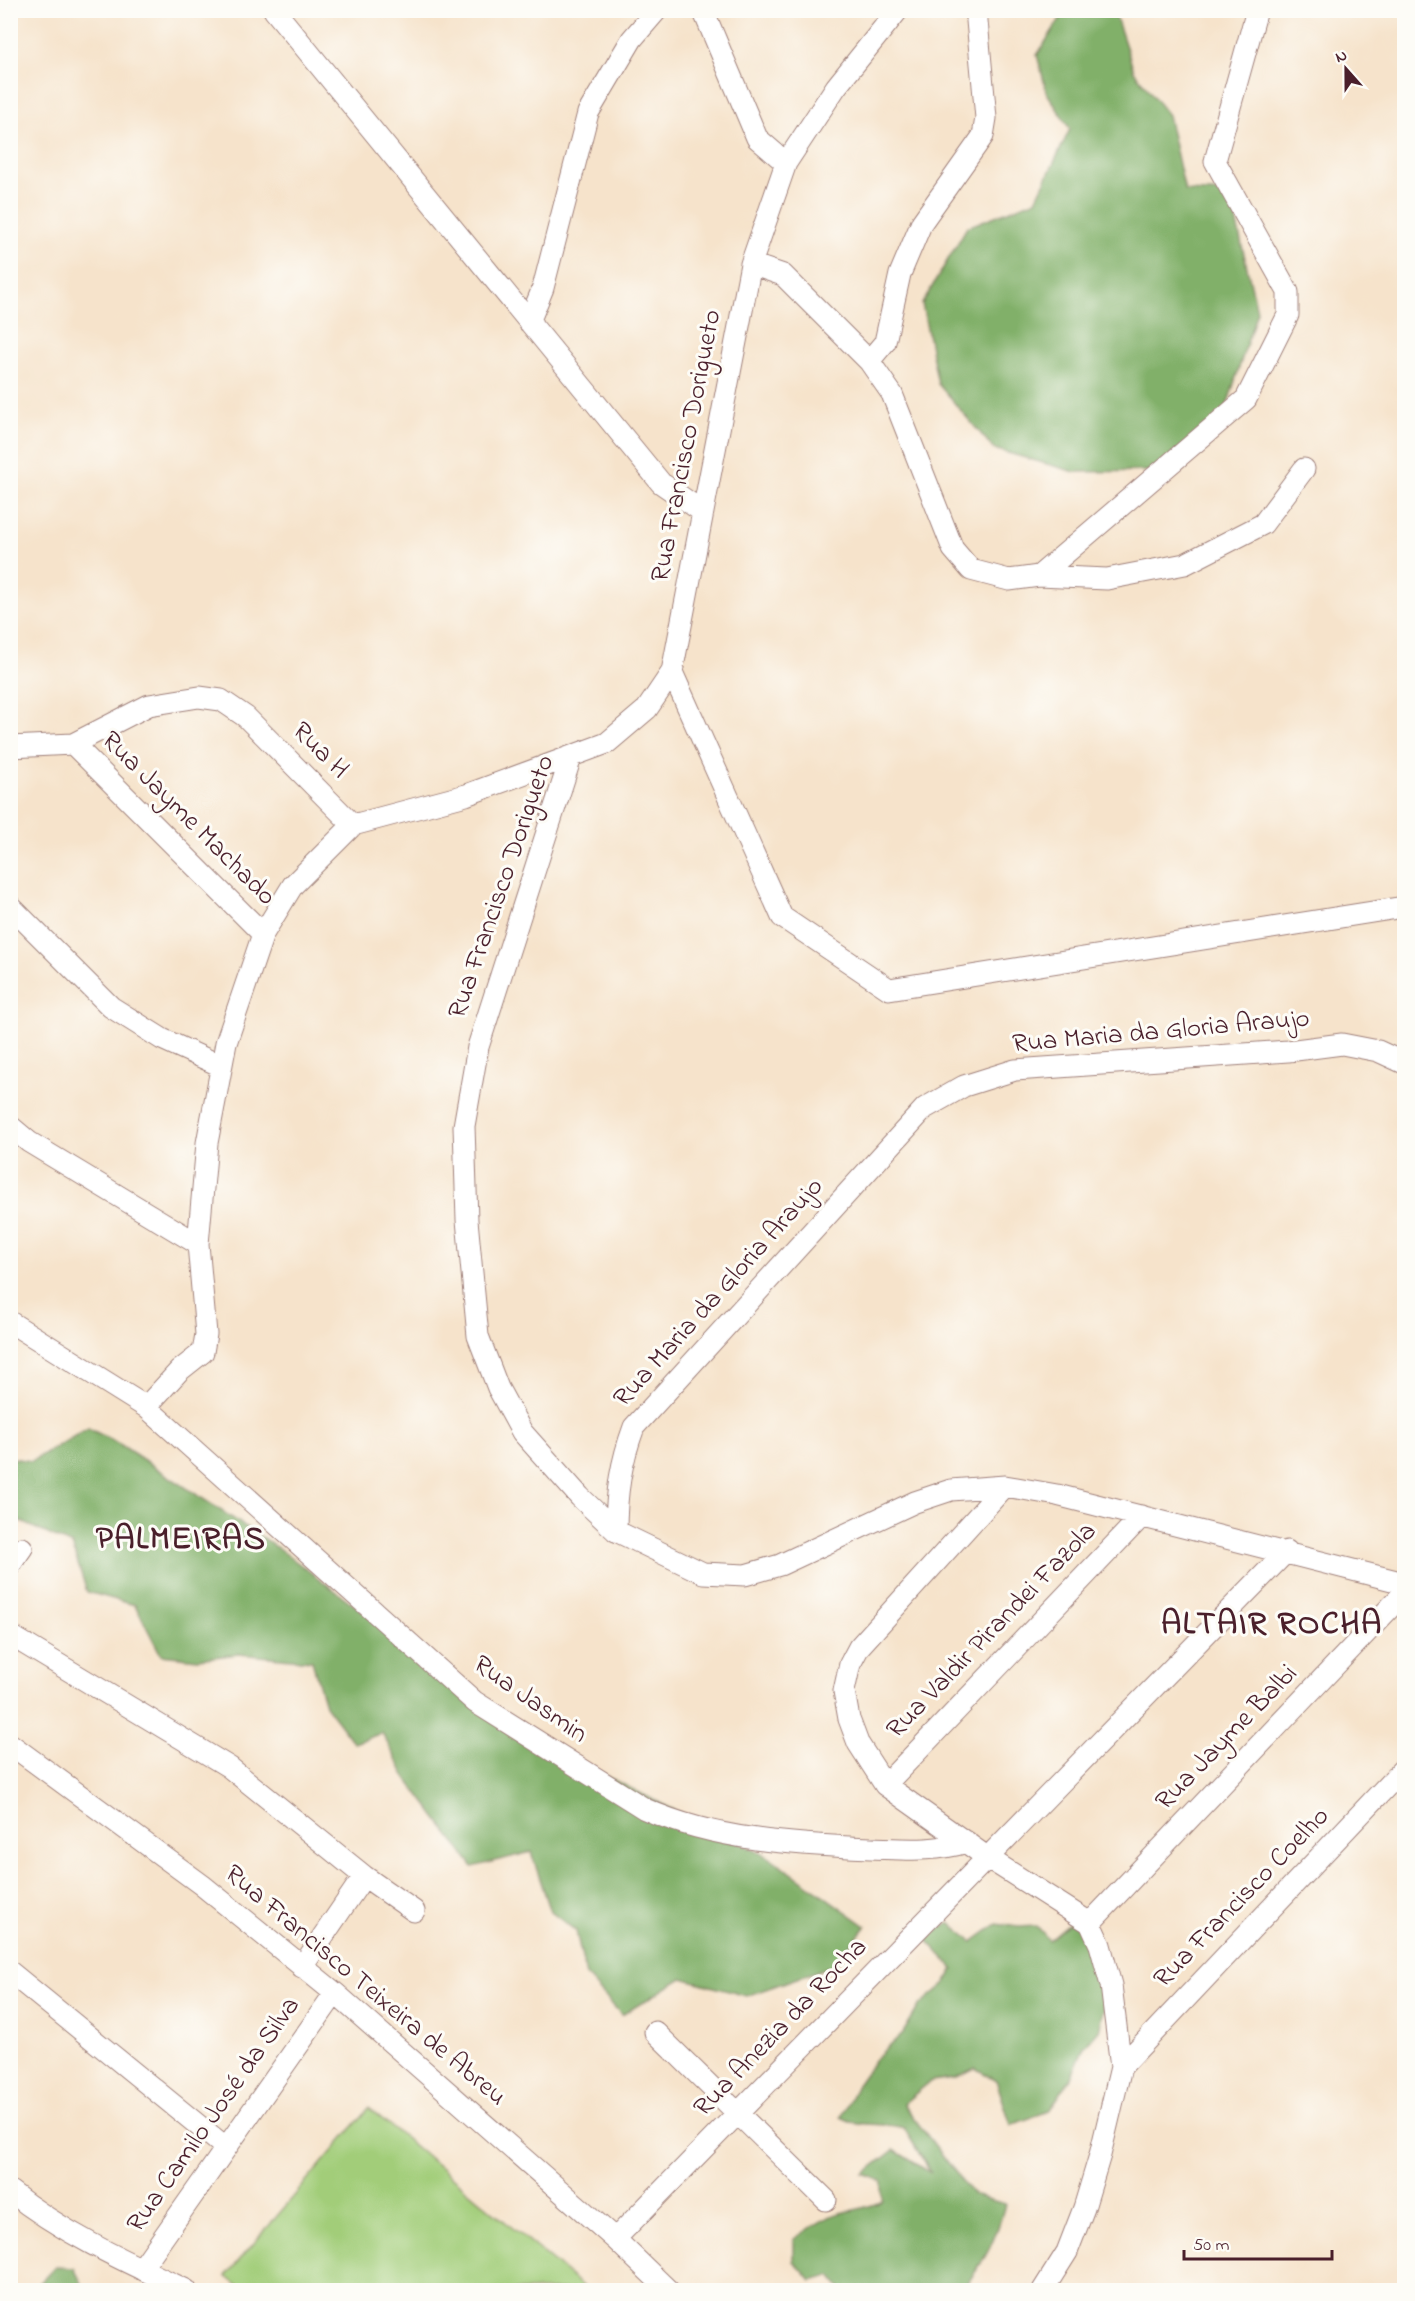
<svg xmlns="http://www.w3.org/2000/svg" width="1415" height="2301" font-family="'Indie Flower',sans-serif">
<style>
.green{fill:#a2cd79;stroke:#767652;stroke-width:1.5}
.forest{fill:#81b069;stroke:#66684a;stroke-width:1.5}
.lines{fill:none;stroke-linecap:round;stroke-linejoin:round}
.minor-casing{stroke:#a0817b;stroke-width:23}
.minor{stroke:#fff;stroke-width:21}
.labels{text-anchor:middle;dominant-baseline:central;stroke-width:6;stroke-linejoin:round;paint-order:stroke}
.street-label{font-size:27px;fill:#4a1f2b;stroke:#fdfcf7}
.district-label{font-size:33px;font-weight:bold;letter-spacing:1.5px;fill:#4a1f2b;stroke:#fdfcf7}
</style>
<rect width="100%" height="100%" fill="#fdfcf7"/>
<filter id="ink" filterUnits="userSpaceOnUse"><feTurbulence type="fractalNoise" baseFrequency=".0167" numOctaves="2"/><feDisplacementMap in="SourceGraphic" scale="12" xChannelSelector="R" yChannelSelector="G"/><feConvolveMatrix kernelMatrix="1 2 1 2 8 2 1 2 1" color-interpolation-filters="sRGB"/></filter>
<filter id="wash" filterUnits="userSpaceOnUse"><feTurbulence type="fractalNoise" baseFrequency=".008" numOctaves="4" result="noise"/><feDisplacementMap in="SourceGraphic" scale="24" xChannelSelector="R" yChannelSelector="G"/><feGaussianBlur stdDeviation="1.35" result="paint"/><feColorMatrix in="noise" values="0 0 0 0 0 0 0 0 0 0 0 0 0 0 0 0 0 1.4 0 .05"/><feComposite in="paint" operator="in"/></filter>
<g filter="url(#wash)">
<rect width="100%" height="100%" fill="#f6e3cb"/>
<!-- green -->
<path class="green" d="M369 2108 587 2290H244L226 2276Z"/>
<!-- forest -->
<path class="forest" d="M1061 11H1114L1134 71 1168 115 1185 191 1230 193 1257 311 1220 428 1161 471 1075 472 994 449 938 384 922 304 967 227 1036 200 1070 129 1047 93 1037 55 1062 16Z
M88 1428 121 1445 278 1548 538 1742 772 1859 866 1926 834 1965 746 1996 682 1978 622 2015 586 1976 576 1931 551 1912 531 1852 473 1867 407 1779 382 1733 354 1743 325 1705 312 1661 238 1654 198 1659 161 1655 135 1605 87 1592 72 1545 11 1517V1458L32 1461Z
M1079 1915 1111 1985 1099 2030 1084 2047 1071 2078 1049 2111 1011 2125 996 2080 975 2068 955 2078 931 2081 903 2104 973 2195 1005 2204C996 2240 985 2261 962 2290H842L831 2276 811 2281 794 2261V2239C809 2229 823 2218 840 2213 856 2209 866 2209 882 2201V2181L863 2174 894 2150 931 2173 904 2128C880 2121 862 2129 841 2117L857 2085 876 2058 903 2033 919 2006 945 1984 954 1969 926 1939 950 1922 972 1942 997 1924 1019 1927 1037 1926 1049 1940Z
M55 2267 74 2268 85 2290H33Z"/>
</g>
<g filter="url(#ink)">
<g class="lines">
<!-- minor casing -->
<g class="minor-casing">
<path id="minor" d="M274 10 661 483 703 512
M703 10 757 138 786 163
M751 264 783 275 869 361 892 394 953 549 971 570 1009 580 1039 576 1107 579 1185 564 1263 524 1304 469
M529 322 543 288 588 113 632 39 657 10
M869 361 885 342 900 274 922 222 983 136 986 118 976 10
M1039 576 1246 399 1288 315V292L1215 161 1257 10
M672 672 782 917 889 989 1404 907
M73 744 263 934
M10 747 73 744 149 705 199 697 221 700 246 717 353 825
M571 757 478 1047 464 1126 467 1220 478 1336 498 1388 522 1432 580 1497 616 1531 703 1573 745 1575 780 1565 915 1502 951 1490 1005 1486 1057 1495 1404 1583
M10 906 111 1007 162 1039 221 1066
M10 1126 29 1142 198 1244
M10 1322 146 1407 475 1702 645 1809C714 1840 796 1845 871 1848 904 1849 935 1852 967 1842
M146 1407 179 1371 203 1352 206 1334 198 1244 207 1143 226 1043 263 934 293 885 353 825 466 795 607 743 647 709 672 672 751 264 786 163 836 87 898 10
M1005 1486 859 1647 850 1664 844 1691 849 1719 858 1743 885 1785 988 1858 1090 1923 1100 1945 1111 1985 1121 2067 1100 2155 1084 2208 1067 2252 1043 2290
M616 1531C616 1493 621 1462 634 1427L925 1108 964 1086 1015 1070 1288 1051 1342 1044 1378 1051 1404 1063
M10 1565 22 1548
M10 1635 229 1767 364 1876 414 1911
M10 1744 202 1885 335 1993 615 2239 668 2290
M885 1785 1142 1516
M1090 1923 1404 1593
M302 1967 364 1876
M10 1972 225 2147
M655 2032 826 2200
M1121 2067 1404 1768
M10 2191C62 2233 126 2262 186 2290
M615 2239 1287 1551
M141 2269 335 1993"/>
</g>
<!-- minor -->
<use href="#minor" class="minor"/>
</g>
</g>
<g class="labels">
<!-- street labels -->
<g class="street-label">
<text transform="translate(687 446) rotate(-79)">Rua Francisco Dorigueto</text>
<text transform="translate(320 751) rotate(45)">Rua H</text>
<text transform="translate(188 819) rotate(45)">Rua Jayme Machado</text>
<text transform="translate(502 887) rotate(-71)">Rua Francisco Dorigueto</text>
<text transform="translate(1161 1032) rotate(-5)">Rua Maria da Gloria Araujo</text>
<text transform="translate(719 1293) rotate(-48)">Rua Maria da Gloria Araujo</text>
<text transform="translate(992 1631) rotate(-46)">Rua Valdir Pirandei Fazola</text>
<text transform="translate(530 1700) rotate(35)">Rua Jasmin</text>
<text transform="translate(1227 1738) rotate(-46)">Rua Jayme Balbi</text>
<text transform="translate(1242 1898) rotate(-46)">Rua Francisco Coelho</text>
<text transform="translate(365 1986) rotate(40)">Rua Francisco Teixeira de Abreu</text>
<text transform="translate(781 2028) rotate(-46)">Rua Anezia da Rocha</text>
<text transform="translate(214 2115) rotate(-55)">Rua Camilo José da Silva</text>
</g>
<!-- district labels -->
<g class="district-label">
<text x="181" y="1540">PALMEIRAS</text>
<text x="1272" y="1625">ALTAIR ROCHA</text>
</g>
</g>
<!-- margin -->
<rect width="1415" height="2301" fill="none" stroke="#fdfcf7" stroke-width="36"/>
<!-- north arrow -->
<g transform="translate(1346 69) rotate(339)" stroke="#fdfcf7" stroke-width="4.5" paint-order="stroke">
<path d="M0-4.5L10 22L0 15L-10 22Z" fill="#4a1f2b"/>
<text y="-9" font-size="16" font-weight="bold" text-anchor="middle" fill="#4a1f2b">N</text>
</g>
<!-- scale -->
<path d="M1184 2250v9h148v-9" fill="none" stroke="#4a1f2b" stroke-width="3"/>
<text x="1193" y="2250" font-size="18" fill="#4a1f2b" stroke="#fdfcf7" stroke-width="4.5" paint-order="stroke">50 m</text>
</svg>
